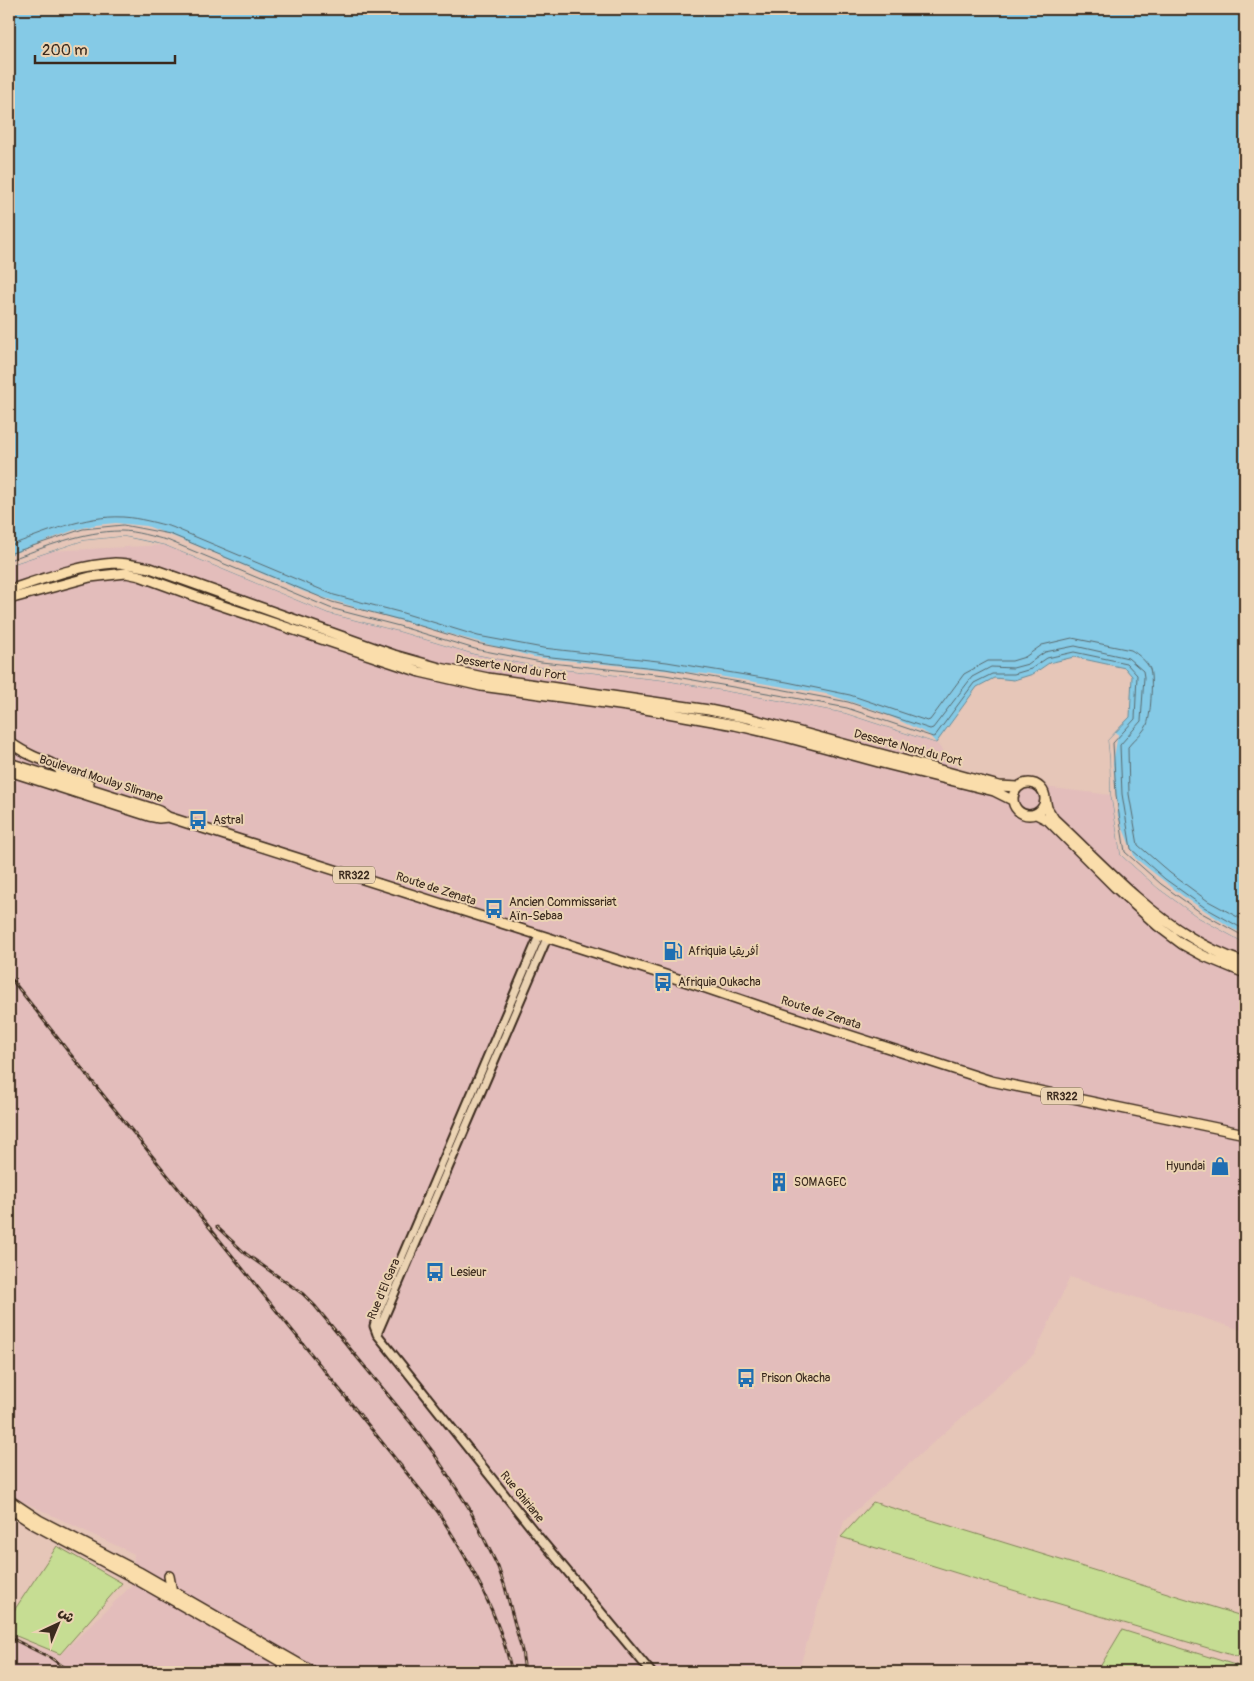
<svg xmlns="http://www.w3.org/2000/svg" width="1254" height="1681" font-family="Pangolin,'Playpen Sans Arabic',sans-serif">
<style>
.built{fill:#e3bdbb}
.green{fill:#c6dd93;stroke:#808458}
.water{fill:#85cae6;stroke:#678a96}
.pier{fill:#e6c6b8}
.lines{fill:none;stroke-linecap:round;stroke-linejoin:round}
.shore{stroke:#596a6e;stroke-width:1}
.minor-casing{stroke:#3b2a1e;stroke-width:11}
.major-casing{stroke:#3b2a1e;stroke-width:12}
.minor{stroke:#ebd3b3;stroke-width:7}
.major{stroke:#faddab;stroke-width:9}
.rail-casing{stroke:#3b2a1e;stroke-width:3}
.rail{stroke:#ebd3b3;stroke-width:1;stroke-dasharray:4;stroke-linecap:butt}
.labels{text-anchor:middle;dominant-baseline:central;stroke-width:4;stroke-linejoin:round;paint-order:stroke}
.shield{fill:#ebd3b3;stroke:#705d4b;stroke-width:1}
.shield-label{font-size:11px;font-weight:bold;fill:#3b2a1e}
.street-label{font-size:12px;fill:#3b2a1e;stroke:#ebd3b3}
.poi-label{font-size:12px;fill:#3b2a1e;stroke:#ebd3b3;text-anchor:start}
</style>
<rect width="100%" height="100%" fill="#e6c6b8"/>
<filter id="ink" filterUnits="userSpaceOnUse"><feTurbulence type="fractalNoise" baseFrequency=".02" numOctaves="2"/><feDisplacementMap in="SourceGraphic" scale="10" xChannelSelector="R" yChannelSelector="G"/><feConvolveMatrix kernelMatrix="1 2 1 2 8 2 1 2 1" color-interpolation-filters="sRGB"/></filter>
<g filter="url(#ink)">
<!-- built -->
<path class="built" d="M165 545 328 613 398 631 474 654 540 667 664 680 783 701 845 713 936 743 968 778 1111 795 1121 855 1158 888 1198 917 1245 943V1331L1070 1277 1035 1353 844 1521 798 1672H9V1637L60 1655 131 1586 134 1554 9 1495V565L49 551Z"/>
<!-- green -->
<path class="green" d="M873 1502 1245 1617V1659L979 1580 841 1537Z
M57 1546 122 1583 60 1654 9 1633V1618Z
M1122 1630 1245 1668V1672H1097Z"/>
<!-- water -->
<path class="water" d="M9 9H1245V943L1198 917 1158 888 1121 855 1111 795 1110 759 1108 740 1130 717 1132 676 1125 668 1074 657 1049 663 1033 674 1014 680 994 678 977 687 936 743 845 713 783 701 664 680 540 667 474 654 398 631 328 613 165 545 123 536 84 540 9 565Z"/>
<!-- pier -->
<path class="pier" d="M116 523 147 526 205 549 305 592 398 620 534 657 706 674 827 694 879 711 928 734 936 743 845 713 783 701 664 680 540 667 474 654 398 631 328 613 165 545 143 540 123 536 84 540 9 565V555L74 530 95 525Z
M1115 733 1118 734 1113 763 1118 816 1135 858 1183 896 1233 929 1245 934V943L1198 917 1158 888 1121 855 1111 795 1110 759 1108 740Z"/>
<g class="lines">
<!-- shore -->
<path class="shore" d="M9 546C44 533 85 515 123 517 139 518 157 523 172 527L334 595 403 613 478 636 543 648 667 662 787 682 850 695 927 721 930 720 964 674 988 661H1012L1025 657 1042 645 1072 638 1131 650C1138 654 1147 662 1150 669 1153 678 1151 719 1146 727 1141 735 1133 740 1128 747L1129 794 1138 845 1170 873 1208 901 1245 921
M9 554 83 529 123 525 170 534 332 602 401 620 476 643 542 656 665 669 785 690 848 702 930 729 933 728 972 677 991 667 1013 668 1028 664 1045 652 1075 646 1128 658 1143 671 1144 677 1141 721 1120 745 1122 794 1131 849 1165 879 1204 907 1245 930
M9 560C46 547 82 531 121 531 136 531 153 537 167 540L330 608 399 626 475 649 541 662 665 675 784 696 847 708 933 737 935 736 974 683 992 674H1014L1031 669 1047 658 1074 652 1126 663 1137 675 1135 719 1113 743 1116 795 1125 852 1161 884 1200 912 1245 937"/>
<!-- minor casing -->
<g class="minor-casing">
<path id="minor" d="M539 936 377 1315 374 1326 377 1334 537 1535 651 1672
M377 1334 547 938"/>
</g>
<!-- major casing -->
<g class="major-casing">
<path id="major" d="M9 590C43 579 79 565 115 563 126 563 138 566 150 568L394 655 440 668 488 678 709 710 748 718 999 786 1018 787
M9 599 90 577 126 573 140 576 214 603 420 672 481 686 634 707 735 725 786 737 882 763 994 791 1012 800
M9 742C16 747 24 752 33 756 46 762 65 764 62 782
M9 763 151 808 159 811 168 817 703 987 762 1007 991 1081 1245 1134
M58 767 89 784
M9 771 149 816 159 818 168 817
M1013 799a16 16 0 1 1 32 0a16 16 0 1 1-32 0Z
M1045 798 1047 808 1054 819C1095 857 1141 908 1190 937 1207 948 1226 956 1245 963
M1036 814 1048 820 1115 887 1158 926 1182 944 1204 956 1245 973
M9 1500 39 1520 139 1572 313 1672
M9 1508 35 1525 134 1578 299 1672
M169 1576 172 1592"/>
</g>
<!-- minor -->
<use href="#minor" class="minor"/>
<!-- major -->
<use href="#major" class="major"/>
<!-- rail casing -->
<g class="rail-casing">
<path id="rail" d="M9 976 67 1050 438 1512C470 1562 499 1614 512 1672
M217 1227 246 1254 303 1294 315 1306 411 1423 433 1452 469 1508 498 1567 505 1587 522 1651 525 1672
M9 1637 51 1658 71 1672"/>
</g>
<!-- rail -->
<use href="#rail" class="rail"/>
</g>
</g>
<!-- icons -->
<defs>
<g id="bus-bare" transform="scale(1.5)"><path d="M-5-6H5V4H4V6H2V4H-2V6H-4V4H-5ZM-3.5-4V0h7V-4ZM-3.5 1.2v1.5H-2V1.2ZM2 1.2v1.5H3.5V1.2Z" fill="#1f6fb2" stroke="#ebd3b3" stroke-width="2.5" paint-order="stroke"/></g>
<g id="fuel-bare" transform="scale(1.5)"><path d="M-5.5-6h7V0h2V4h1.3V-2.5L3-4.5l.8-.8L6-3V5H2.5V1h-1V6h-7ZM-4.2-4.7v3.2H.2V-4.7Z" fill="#1f6fb2" stroke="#ebd3b3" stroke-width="2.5" paint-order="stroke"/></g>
<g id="shop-bare" transform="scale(1.5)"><path d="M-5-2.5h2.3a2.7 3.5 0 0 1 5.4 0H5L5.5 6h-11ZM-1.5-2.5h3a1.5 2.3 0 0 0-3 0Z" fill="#1f6fb2" stroke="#ebd3b3" stroke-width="2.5" paint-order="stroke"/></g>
<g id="building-bare" transform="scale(1.5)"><path d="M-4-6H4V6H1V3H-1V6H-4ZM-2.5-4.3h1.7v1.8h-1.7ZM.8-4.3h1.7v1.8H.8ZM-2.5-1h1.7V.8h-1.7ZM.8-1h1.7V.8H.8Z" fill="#1f6fb2" stroke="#ebd3b3" stroke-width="2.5" paint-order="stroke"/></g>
</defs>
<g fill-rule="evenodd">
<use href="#bus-bare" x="198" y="820"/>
<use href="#bus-bare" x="494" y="909"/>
<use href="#fuel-bare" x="673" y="951"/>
<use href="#bus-bare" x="663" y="982"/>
<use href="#shop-bare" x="1220" y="1166"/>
<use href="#building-bare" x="779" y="1182"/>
<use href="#bus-bare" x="435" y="1272"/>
<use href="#bus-bare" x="746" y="1378"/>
</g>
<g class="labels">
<!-- shield labels -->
<g class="shield">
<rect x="333" y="866.5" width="42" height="17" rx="4"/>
<rect x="1041" y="1087.5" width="42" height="17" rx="4"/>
</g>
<g class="shield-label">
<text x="354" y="875">RR322</text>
<text x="1062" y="1096">RR322</text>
</g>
<!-- street labels -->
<g class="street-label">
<text transform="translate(511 668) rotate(9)">Desserte Nord du Port</text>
<text transform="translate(908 748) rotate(15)">Desserte Nord du Port</text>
<text transform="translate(101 779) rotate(18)">Boulevard Moulay Slimane</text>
<text transform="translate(436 889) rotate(18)">Route de Zenata</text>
<text transform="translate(821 1013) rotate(18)">Route de Zenata</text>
<text transform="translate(384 1289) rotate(-67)">Rue d'El Gara</text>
<text transform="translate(522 1497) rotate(51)">Rue Ghiriane</text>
</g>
<!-- poi labels -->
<g class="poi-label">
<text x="213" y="820">Astral</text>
<text x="509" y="902">Ancien Commissariat<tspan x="509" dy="14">Aïn-Sebaa</tspan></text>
<text x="688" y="951">Afriquia أفريقيا</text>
<text x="678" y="982">Afriquia Oukacha</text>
<text x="1205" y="1166" text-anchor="end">Hyundai</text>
<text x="794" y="1182">SOMAGEC</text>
<text x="450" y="1272">Lesieur</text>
<text x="761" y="1378">Prison Okacha</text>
</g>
</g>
<!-- margin -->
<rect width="1254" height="1681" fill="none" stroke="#ebd3b3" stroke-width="30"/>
<rect x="15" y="15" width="1224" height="1651" fill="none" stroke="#3b2a1e" stroke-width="2" filter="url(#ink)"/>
<!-- north arrow -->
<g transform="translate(58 1624) rotate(44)" stroke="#ebd3b3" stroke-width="4" paint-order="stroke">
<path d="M0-4L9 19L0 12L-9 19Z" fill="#3b2a1e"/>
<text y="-8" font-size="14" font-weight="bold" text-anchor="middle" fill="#3b2a1e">ش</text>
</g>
<!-- scale -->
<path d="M35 55v8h140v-8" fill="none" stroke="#3b2a1e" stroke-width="2.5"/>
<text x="42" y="55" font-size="15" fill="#3b2a1e" stroke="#ebd3b3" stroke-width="4" paint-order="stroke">200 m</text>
</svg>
